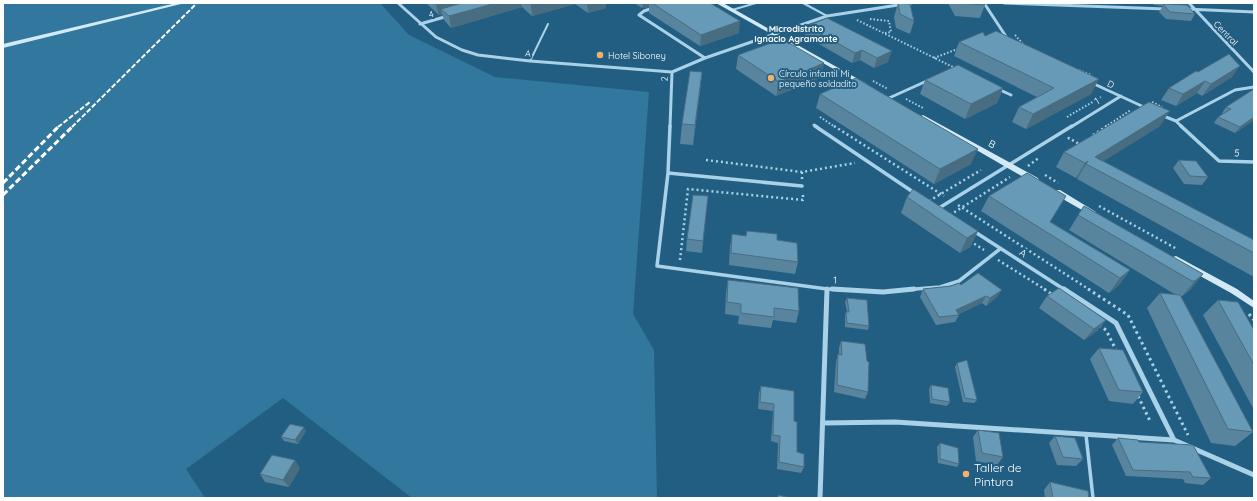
<svg xmlns="http://www.w3.org/2000/svg" width="1257" height="501" font-family="Quicksand,sans-serif">
<style>
.green{fill:#32779d}
.lines{fill:none;stroke-linecap:round;stroke-linejoin:round}
.path-far2{stroke:#a9d1e8;stroke-width:2;stroke-dasharray:1.5 2;stroke-linecap:butt}
.path-far1{stroke:#a9d1e8;stroke-width:2.5;stroke-dasharray:2 3;stroke-linecap:butt}
.path{stroke:#a9d1e8;stroke-width:3;stroke-dasharray:2.5 3.5;stroke-linecap:butt}
.lane-far1{stroke:#a9d1e8;stroke-width:2}
.lane{stroke:#a9d1e8;stroke-width:3.5}
.street-far2{stroke:#a9d1e8;stroke-width:3}
.street-far1{stroke:#a9d1e8;stroke-width:3.5}
.street{stroke:#a9d1e8;stroke-width:5}
.secondary{fill:#d3e9f6;fill-rule:evenodd}
.rail-far1{stroke:#fff;stroke-width:2;stroke-dasharray:5 2;stroke-linecap:butt}
.rail{stroke:#fff;stroke-width:3;stroke-dasharray:6 3;stroke-linecap:butt}
.wall{fill:#59849d}
.shaded-wall{fill:#486c80}
.building{fill:#679ab7;stroke:#486c80}
.poi-dot{fill:#f3b26b;stroke:#225e81;stroke-width:1.5}
.labels{text-anchor:middle;dominant-baseline:central;stroke-width:4;stroke-linejoin:round;paint-order:stroke}
.far-street-label{font-size:9px;fill:#fff;stroke:#225e81}
.far-neighbourhood-label{font-size:9px;font-weight:bold;fill:#fff;stroke:#225e81}
.far-poi-label{font-size:9px;fill:#fff;stroke:#225e81;text-anchor:start}
.street-label{font-size:10px;fill:#fff;stroke:#225e81}
.near-poi-label{font-size:12px;fill:#fff;stroke:#225e81;text-anchor:start}
</style>
<rect width="100%" height="100%" fill="#225e81"/>
<!-- green -->
<path class="green" d="M3 3H380L409 35 495 77 649 92 633 314 654 350 657 498H412L283 398 186 469 205 498H3Z"/>
<g class="lines">
<!-- path-far2 -->
<path class="path-far2" d="M870 19 889 21 891 32 885 33
M857 20 955 68
M1015 35 1023 44
M934 58 960 48
M1079 70 1091 75
M873 81 888 89
M906 99 923 108
M1152 102 1162 107
M820 117 835 127
M1067 117 1101 97
M1105 127 1131 110"/>
<!-- path-far1 -->
<path class="path-far1" d="M834 126 944 196
M1093 135 1107 126
M1068 139 1069 138 1079 144 1081 143
M706 160 802 172 855 163
M1028 166 1040 157
M802 172V179
M1045 175 1058 183
M929 201 981 170
M958 205 1090 290
M1099 206 1177 249
M950 215 1010 177
M970 241 984 250
M680 260 688 189 803 200V194
M998 260 1046 290"/>
<!-- path -->
<path class="path" d="M1044 289 1053 295
M1088 289 1128 315 1188 435
M1249 314 1254 320
M1099 325 1106 330 1117 352
M1138 396 1150 421"/>
<!-- lane-far1 -->
<path class="lane-far1" d="M803 3 827 16
M732 10 756 3
M530 61 548 24"/>
<!-- lane -->
<path class="lane" d="M1086 435 1093 498"/>
<!-- street-far2 -->
<path class="street-far2" d="M398 3 436 37 462 50 478 55 530 61 672 72 705 58 827 16 911 3
M984 3 1007 38
M1004 3 1166 9
M1189 3 1254 72
M653 8 644 11 639 15 705 58
M1186 9 1254 12
M420 24 448 16
M1092 83 1146 108
M998 89 1011 95
M889 98 929 80
M1161 115 1176 121 1182 127
M1176 121 1235 90 1254 87
M814 125 817 127
M670 127 672 72
M1071 127 1121 96"/>
<!-- street-far1 -->
<path class="street-far1" d="M670 126 668 173 657 266 827 289 850 290
M815 126 916 194
M1181 126 1219 161 1254 162
M668 173 802 186
M939 208 1072 126
M972 230 1065 290
M903 290 940 287 959 281 1000 249"/>
<!-- street -->
<path class="street" d="M832 289 883 292 914 289
M1064 289 1116 323 1174 440
M823 423 895 422 1174 440 1254 475
M820 498 827 289"/>
<!-- secondary -->
<path class="secondary" d="M176 3H185L3 48V44Z
M716 3H723L867 84 864 86 862 85Z
M923 115 1038 178 1039 180 1035 182H1032L921 118V116Z
M1054 190H1060L1096 212 1092 215 1089 214 1054 194 1053 192Z
M1176 256 1237 289 1254 301V308L1231 293 1173 261 1172 259 1173 257Z"/>
<!-- rail-far1 -->
<path class="rail-far1" d="M58 127 90 102
M72 127 197 3"/>
<!-- rail -->
<path class="rail" d="M3 183 59 126
M3 195 73 126"/>
</g>
<!-- wall -->
<path class="wall" d="M426 3H606V8L588 13 575 4 532 16 522 7 451 28 444 20 442 14 439 15Z
M634 3H710L739 33 700 46 649 13V7L642 8Z
M898 3 914 21 910 34 896 28 894 17Z
M948 3H984L985 5 980 18 955 16Z
M1152 3H1179L1178 5 1195 14 1191 21 1166 19 1159 12 1163 6 1154 5Z
M807 26 888 62 874 68 860 60 852 63 805 36Z
M985 36 1091 94 1026 129 1012 122 1019 107 1037 97 954 56 959 42Z
M738 55 824 63 820 78 776 96 736 69Z
M702 72 700 92 693 145 680 144 682 124Z
M1198 72 1232 77 1202 96 1197 93 1176 106 1161 100 1169 88Z
M925 80 1003 88 997 103 965 119 920 94Z
M1254 89V120L1235 133 1214 123 1218 117 1223 114 1222 113 1226 107Z
M820 94 971 164 934 184 816 108Z
M1160 126 1103 161 1254 240V277L1077 179 1079 176 1076 178 1056 167 1064 152Z
M1179 160 1208 177 1202 185 1184 184 1173 168Z
M708 196 702 253 686 251 687 239Z
M989 196 1051 222 1130 270 1119 285 1109 293 981 211Z
M907 197 978 231 970 247 960 253 901 213Z
M1084 206 1203 274 1190 290 1182 296H1181L1253 432 1235 446 1211 443 1147 308 1160 293 1176 295 1069 230Z
M747 231 777 240 798 262 795 274 729 265 730 246 732 234 746 236Z
M728 280 799 311 796 323 773 320 771 328 738 324 739 316 725 314 726 292Z
M961 285 997 297 986 306 982 303 959 314V315L955 322 936 325 920 297 923 289Z
M1047 296 1106 320 1097 331 1084 340 1039 308Z
M847 298 869 326 868 330 845 327V316L846 312H847L845 302Z
M1218 300 1254 330V410L1203 315Z
M841 341 868 392 865 399 834 392 836 362 838 354 839 355V348Z
M1099 348 1143 392 1133 404 1109 401 1090 359Z
M957 363 977 400 974 403 963 402 955 367Z
M931 385 950 402 947 406 930 403 929 389Z
M761 386 794 421 797 452 804 467 801 473 777 469 778 443 771 441 773 411 758 409 759 393Z
M978 430 1003 457 997 465 976 461 973 437Z
M306 431 298 444 284 441 281 437Z
M1055 436 1083 459 1076 466 1057 465 1049 443Z
M1118 438 1139 442 1211 478 1203 485 1185 483 1183 479 1126 476 1112 445Z
M940 443 959 464 957 467 938 463 937 447Z
M300 468 289 487 265 482 260 474Z
M1050 482 1089 498H1045L1044 490Z"/>
<!-- shaded-wall -->
<path class="shaded-wall" d="M440 3H481L441 9 442 14 439 15 436 4Z
M496 3H521L522 7 451 28 449 16Z
M537 3H575V4L532 16 531 5Z
M587 3H606V8L588 13Z
M643 3H649V7L642 8Z
M740 21 739 33 700 46 701 35Z
M862 50 860 60 852 63 855 53Z
M892 51 888 62 874 68 877 58Z
M824 63 820 78 776 96 779 82Z
M1240 66 1232 77 1202 96 1211 84Z
M702 72 700 92 693 145 695 125Z
M1099 79 1091 94 1026 129 1033 114Z
M1205 81 1197 93 1176 106 1183 94Z
M1003 88 997 103 965 119 971 104Z
M1170 111 1160 126 1093 168 1095 157Z
M1254 117V120L1235 133 1240 127Z
M978 149 971 164 934 184 940 169Z
M1088 161 1079 176 1076 178 1085 163Z
M978 231 970 247 960 253 967 238Z
M1130 270 1119 285 1109 293 1120 278Z
M1203 274 1190 290 1182 296 1195 281Z
M1002 290 997 297 986 306 990 298Z
M986 296 982 303 956 315V310Z
M1106 320 1097 331 1084 340 1094 329Z
M304 427 306 431 298 444 295 440Z
M295 460 300 468 289 487 283 480Z"/>
<!-- building -->
<path class="building" d="M462 3H496L449 16 441 9Z
M529 3H537L531 5Z
M652 3H710L740 21 701 35Z
M898 3 910 4 914 21 900 14Z
M959 3H984L985 5Z
M1163 4 1187 5 1195 14 1170 12Z
M827 18 892 51 877 58 862 50 855 53 807 26Z
M996 31 1099 79 1033 114 1019 107 1054 88 959 42 983 32 985 36Z
M782 39 824 63 779 82 738 55Z
M1229 54 1240 66 1211 84 1205 81 1183 94 1169 88 1196 71 1198 72Z
M958 65 1003 88 971 104 925 80Z
M690 71 702 72 695 125 682 124Z
M856 78 978 149 940 169 820 94Z
M1254 89V117L1240 127 1218 117 1231 109 1226 107Z
M1149 102 1170 111 1095 157 1254 240V253L1086 164 1088 161 1085 163 1064 152Z
M1179 160 1196 161 1208 177 1190 176Z
M1027 173 1066 196 1050 222 1130 270 1120 278 989 196Z
M913 189 978 231 967 238 907 197Z
M693 195 708 196 703 241 687 239Z
M1084 206 1203 274 1195 281H1192L1078 215Z
M747 231 777 234V240L797 243 798 262 731 253 732 234 746 236Z
M978 273 1002 290 990 298 986 296 956 310 959 315 939 317 923 289 951 286 959 283 961 285Z
M728 280 798 288 799 311 774 308V317L741 313V304L727 302Z
M1059 288 1106 320 1094 329 1047 296Z
M1160 293 1180 295 1253 432 1228 429Z
M847 298 867 300 869 326 847 323 846 312H849Z
M1218 300 1238 302 1254 330V365Z
M841 341 865 344 867 361 869 362 868 392 837 385 838 354 842 355Z
M1099 348 1123 350 1143 392 1119 390Z
M967 360 977 400 965 398 957 363Z
M931 385 948 388 950 402 932 399Z
M761 386 794 391V421L797 422V452L804 454V467L779 462 780 436 773 435 774 404 760 402Z
M290 424 304 427 295 440 281 437Z
M978 430 999 433 1003 457 982 453Z
M1055 436 1075 438 1083 459 1063 457Z
M1118 438 1138 440 1139 442 1193 445 1211 478 1193 477 1190 472 1133 470Z
M940 443 958 448 959 464 940 459Z
M272 455 295 460 283 480 260 474Z
M1050 482 1088 491 1089 498H1053Z
M778 495 791 498H778Z"/>
<!-- markers -->
<g class="poi-dot">
<circle cx="600" cy="55" r="4"/>
<circle cx="771" cy="78" r="4"/>
<circle cx="966" cy="474" r="4"/>
</g>
<g class="labels">
<!-- far-street labels -->
<g class="far-street-label">
<text transform="translate(431 14) rotate(-16)">4</text>
<text transform="translate(1226 33) rotate(46)">Central</text>
<text transform="translate(528 53) rotate(6)">A</text>
<text transform="translate(664 79) rotate(-88)">2</text>
<text transform="translate(1111 84) rotate(25)">D</text>
</g>
<!-- far-neighbourhood labels -->
<g class="far-neighbourhood-label">
<text x="796" y="28">Microdistrito<tspan x="796" dy="10">Ignacio Agramonte</tspan></text>
</g>
<!-- far-poi labels -->
<g class="far-poi-label">
<text x="608" y="55">Hotel Siboney</text>
<text x="779" y="73">Círculo infantil Mi<tspan x="779" dy="10">pequeño soldadito</tspan></text>
</g>
<!-- street labels -->
<g class="street-label">
<text transform="translate(1097 101) rotate(-32)">1</text>
<text transform="translate(992 144) rotate(29)">B</text>
<text transform="translate(1237 153) rotate(3)">5</text>
<text transform="translate(1023 253) rotate(33)">A</text>
<text transform="translate(835 280) rotate(3)">1</text>
</g>
<!-- near-poi labels -->
<g class="near-poi-label">
<text x="974" y="467">Taller de<tspan x="974" dy="14">Pintura</tspan></text>
</g>
</g>
<!-- border -->
<rect width="1257" height="501" fill="none" stroke="#ffffff" stroke-width="8"/>
</svg>
